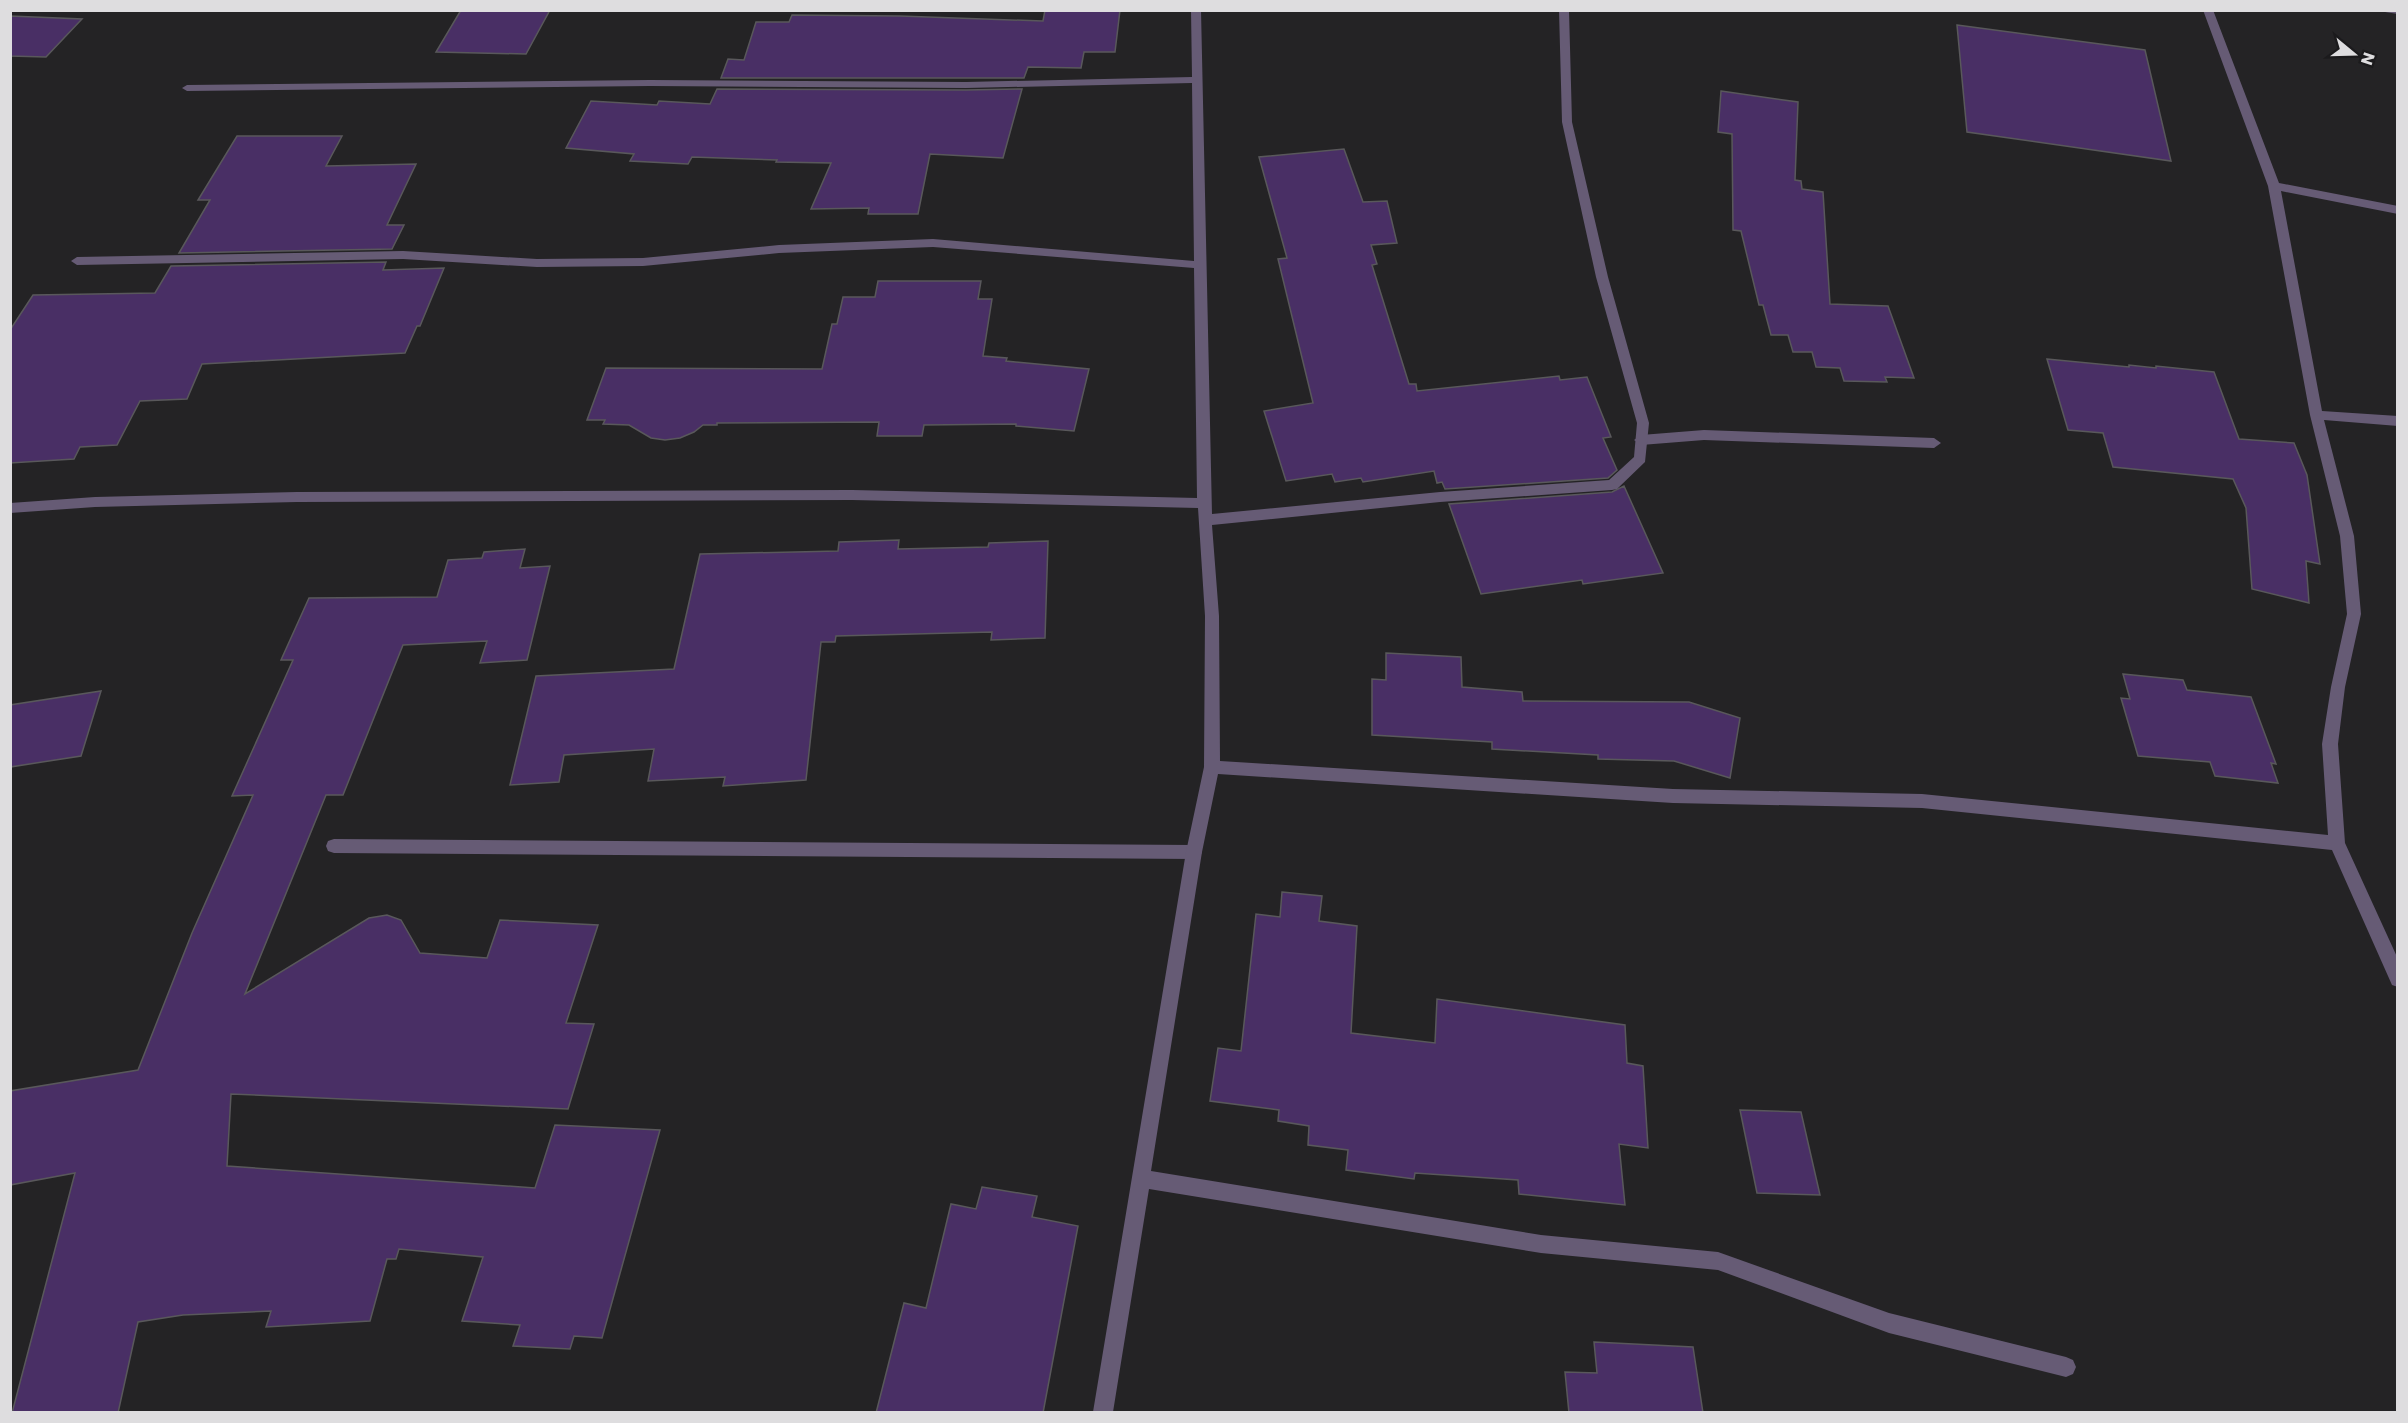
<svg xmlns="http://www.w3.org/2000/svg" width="2408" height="1423" font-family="Poppins,sans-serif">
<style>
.building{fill:#492f65;stroke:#59585b;stroke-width:1.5}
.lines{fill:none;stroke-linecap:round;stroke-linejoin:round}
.service{fill:#665b75;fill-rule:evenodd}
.minor{fill:#665b75;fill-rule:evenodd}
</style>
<rect width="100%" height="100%" fill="#242325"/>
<!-- building -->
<path class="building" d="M461 10H550L526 54 436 52Z
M1045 10H1120L1115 52H1084L1081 68 1028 67 1024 78H721L728 59 744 60 756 22H789L792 15 900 16 1043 21Z
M10 16 82 19 46 57 10 56Z
M1957 25 2145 50 2171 161 1967 132Z
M717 89 966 90 1022 89 1003 158 930 154 918 214H868L869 208 811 209 831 163 776 162 777 160 692 157 688 164 630 161 634 154 566 148 591 101 657 105 659 101 710 104Z
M1721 91 1798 102 1795 180 1801 181 1802 189 1823 192 1830 304 1888 306 1914 378 1885 377 1887 382 1844 381 1840 368 1816 367 1812 352H1793L1788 335H1771L1763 305H1759L1741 231 1733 230 1732 134 1718 132Z
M237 136H342L326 166 416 164 387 225H404L392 249 179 253 210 200H198Z
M1344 149 1363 202 1387 201 1397 243 1371 245 1377 264 1372 265 1409 384H1416L1417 391 1559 376 1560 380 1587 377 1611 437 1603 438 1617 470 1608 478 1445 489 1442 482 1437 483 1434 471 1363 482 1361 478 1335 482 1332 474 1286 481 1264 411 1313 403 1278 259 1287 258 1259 157Z
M386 262 383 270 444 268 420 326H417L405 353 202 364 187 399 140 401 117 445 80 447 74 459 10 463V330L33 295 155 293 171 266Z
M878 281H981L978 299H992L983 356 1007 358 1006 361 1089 369 1074 431 1016 426V424L924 425 922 436H877L879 422 717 423V425H703L694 432 680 438 665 440 651 438 629 425 603 424 605 420H587L606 368 822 369 832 324H837L843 297H875Z
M2047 359 2129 367V365L2156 368V366L2214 372 2239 439 2294 443 2307 475 2320 564 2306 561 2309 603 2252 589 2246 508 2233 479 2113 467 2103 433 2068 430Z
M1624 486 1663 573 1583 584 1582 580 1481 594 1449 504 1612 492Z
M899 540 898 549 988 547 989 543 1048 541 1045 638 991 640 992 632 836 636 835 642H821L806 780 723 786 725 777 648 781 654 749 564 755 559 782 510 785 536 676 674 669 700 554 838 551 839 542Z
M525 549 520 568 550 566 527 660 480 663 487 641 403 645 343 795H326L245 994 369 918 387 915 401 920 420 953 487 958 500 920 598 925 566 1023 594 1024 568 1109 231 1094 227 1166 535 1188 555 1125 660 1130 602 1338 574 1336 570 1349 513 1346 520 1325 462 1321 483 1257 399 1249 396 1259H387L370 1321 266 1327 271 1311 183 1315 138 1322 118 1413H12L75 1173 10 1185V1091L138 1070 192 933 253 795 232 796 293 660H281L309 598 437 597 448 560 482 558 484 552Z
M1386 653 1461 657 1462 687 1522 692 1523 701 1689 702 1740 718 1730 778 1674 761 1598 759V755L1492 749V742L1372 735V679L1386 680Z
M2123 674 2183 680 2187 690 2251 697 2276 764 2271 763 2278 783 2215 776 2210 762 2138 756 2121 698 2130 699Z
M101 691 81 756 10 767V705Z
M1282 892 1322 896 1319 921 1357 926 1351 1033 1435 1043 1437 999 1625 1025 1627 1063 1643 1066 1648 1148 1619 1144 1625 1205 1519 1194 1518 1180 1415 1173 1414 1179 1346 1170 1348 1150 1308 1145 1309 1126 1278 1121 1279 1110 1210 1101 1218 1048 1241 1051 1256 914 1280 917Z
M1740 1110 1801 1112 1820 1195 1757 1193Z
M982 1187 1037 1196 1032 1217 1078 1226 1043 1413H876L904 1303 926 1308 951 1204 976 1209Z
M1594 1342 1693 1347 1703 1413H1569L1565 1372 1597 1373Z"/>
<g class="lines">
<!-- service -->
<path class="service" d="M1704 430 1934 438 1941 443 1934 448 1704 440 1641 445 1634 440 1641 435Z
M334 839 1194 845 1200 847 1202 852 1200 857 1194 859 334 853 328 851 326 846 328 841Z"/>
<!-- minor -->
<path class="minor" d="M1191 10H1201L1212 514 1440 492 1609 480 1634 457 1637 423 1596 277 1562 122 1559 10H1569L1572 122 1608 277 1649 423 1645 462 1617 489 1612 490 1440 502 1212 525 1219 616 1220 761 1673 789 1922 794 2328 835 2322 744 2331 687 2347 614 2340 536 2310 415 2268 186 2203 10H2213L2279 183 2398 206V214L2281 191 2322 411 2398 416V426L2324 420 2354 536 2361 614 2345 687 2338 744 2345 843 2398 959V987L2392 985 2332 850 1922 808 1673 803 1218 774 1202 852 1151 1171 1541 1235 1718 1252 1889 1313 2066 1357 2073 1360 2076 1367 2073 1374 2066 1377 1889 1333 1718 1270 1541 1253 1149 1189 1113 1412H1093L1186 852 1204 767 1205 616 1198 508 852 500 297 502 95 507 10 513V503L95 497 297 492 852 490 1197 498 1194 268 933 247 779 253 643 266 537 267 403 259 77 265 71 261 77 257 403 251 537 259 643 258 779 245 933 239 1194 261 1192 83 966 88 650 86 187 91 182 88 187 85 650 80 966 82 1192 77Z
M2384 10H2398V14L2385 12Z"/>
</g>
<!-- border -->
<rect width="2408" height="1423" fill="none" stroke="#dedddf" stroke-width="24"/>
<!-- north arrow -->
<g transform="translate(2354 54) rotate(109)" stroke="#1b1a1c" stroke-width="4.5" paint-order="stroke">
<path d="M0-4.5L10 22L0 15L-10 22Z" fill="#dedddf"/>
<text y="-9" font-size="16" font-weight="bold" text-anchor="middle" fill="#dedddf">N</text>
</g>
</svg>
